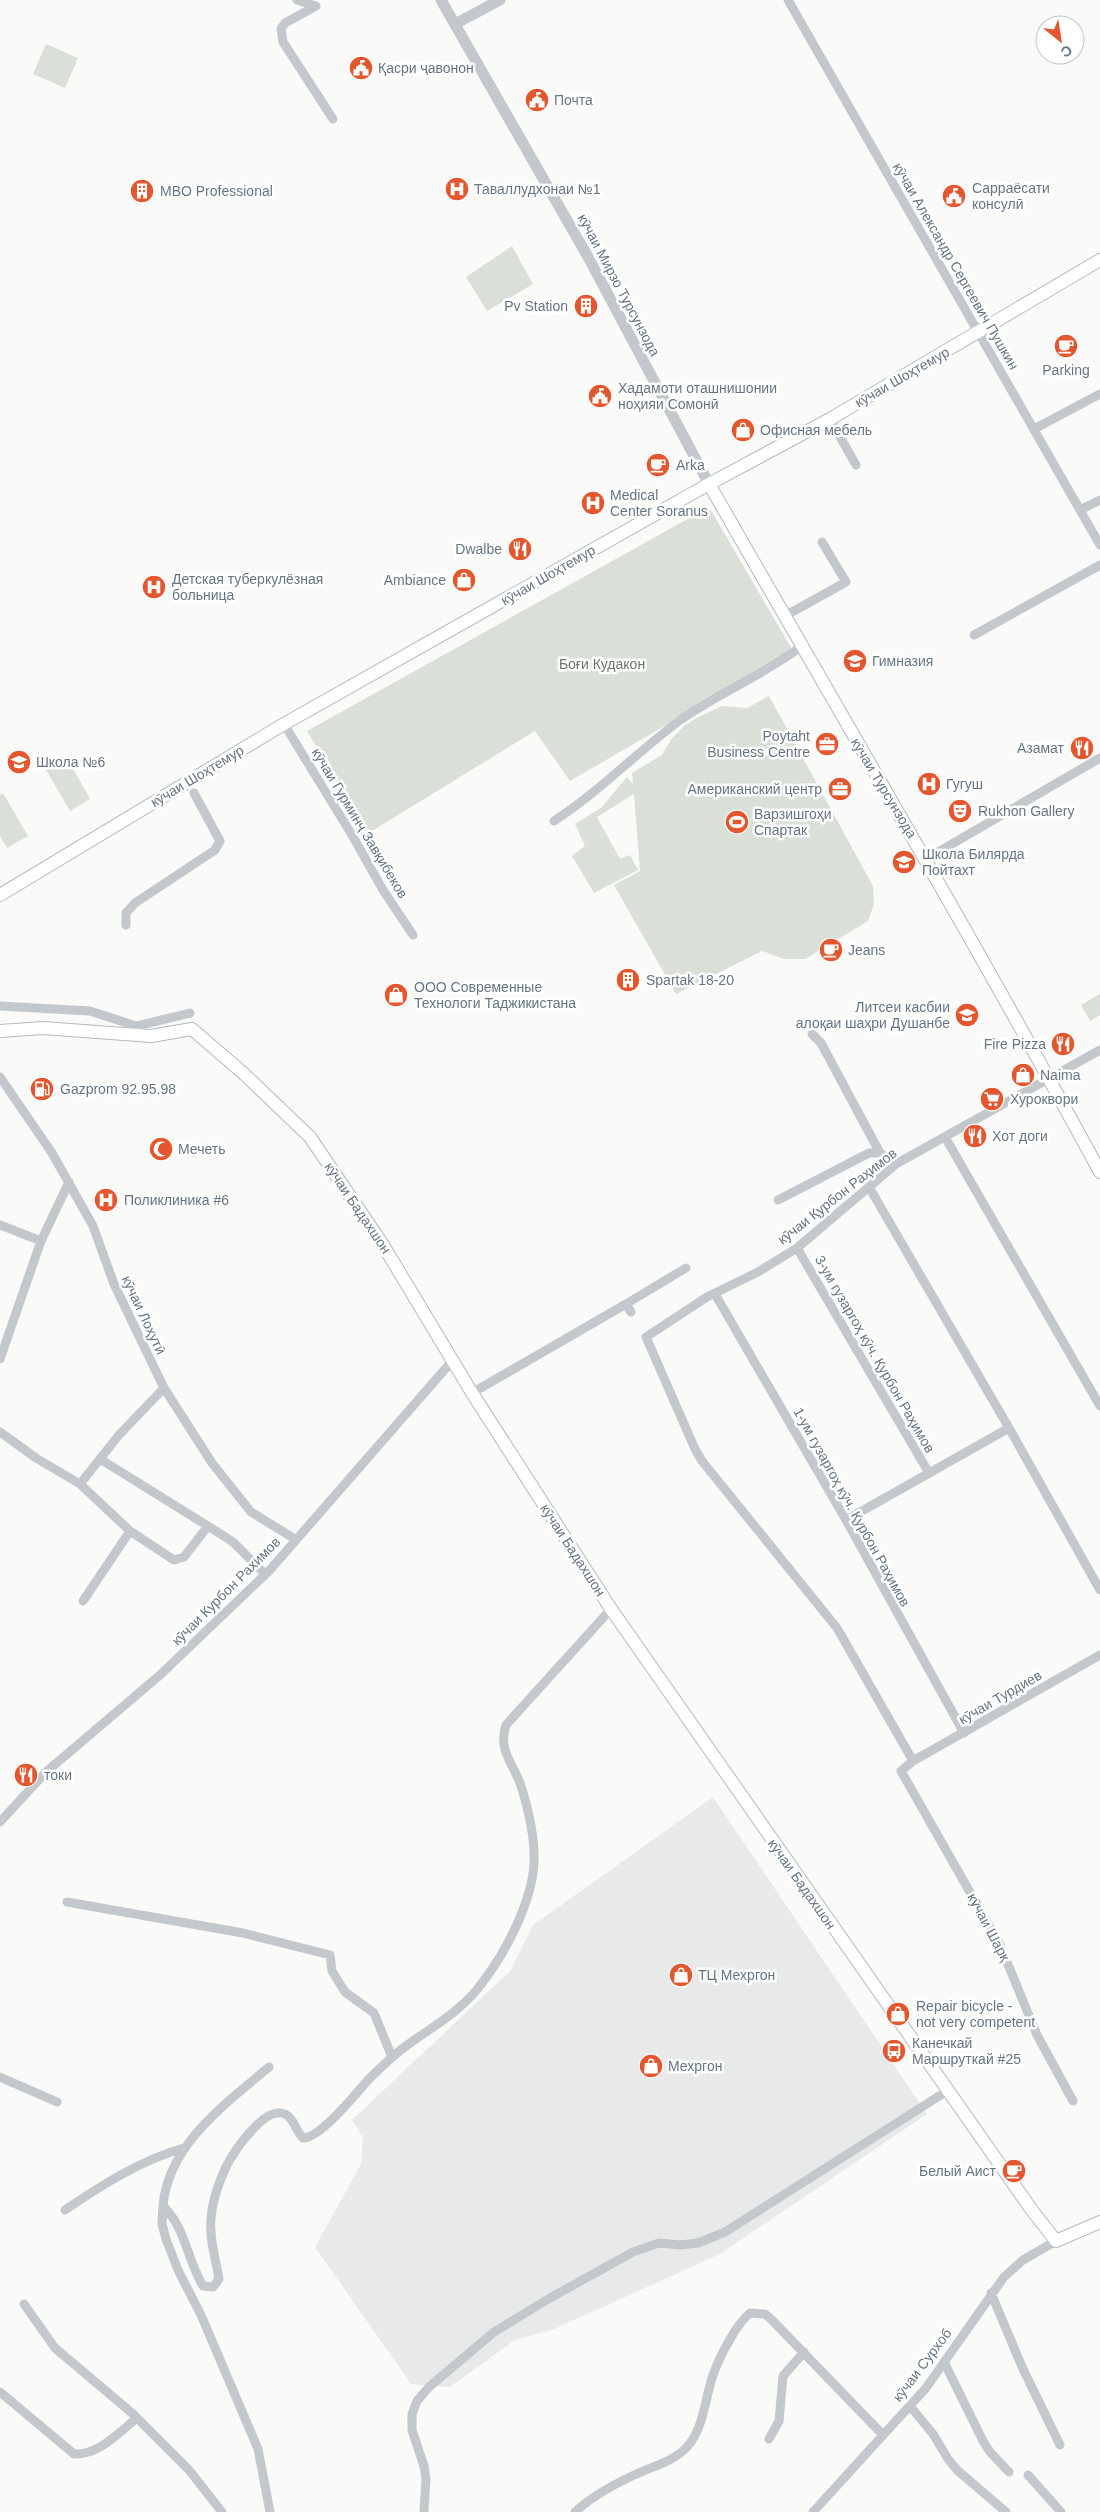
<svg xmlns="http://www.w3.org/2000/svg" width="1100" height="2512" font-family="Helvetica,sans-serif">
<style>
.built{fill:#e8e9e9}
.green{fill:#dadfd7}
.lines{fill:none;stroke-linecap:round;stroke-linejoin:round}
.secondary-casing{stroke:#b3babf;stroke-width:14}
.minor{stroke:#c3c8cc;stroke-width:9}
.tertiary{stroke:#c3c8cc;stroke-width:11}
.secondary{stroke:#fff;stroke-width:12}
.labels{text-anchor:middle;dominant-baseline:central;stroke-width:5;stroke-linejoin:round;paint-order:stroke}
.poi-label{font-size:14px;fill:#657683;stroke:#fff;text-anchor:start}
.street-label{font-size:14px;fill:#657683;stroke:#fff}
.park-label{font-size:14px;fill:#687a64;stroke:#fff}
</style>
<rect width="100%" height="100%" fill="#fafaf8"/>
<!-- built -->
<path class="built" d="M713 1797 927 2114 720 2254 554 2329 515 2340 450 2387 411 2384 315 2247 361 2164 363 2138 352 2120 510 1971 533 1925Z"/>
<!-- green -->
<path class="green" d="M46 44 78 58 65 88 33 74Z
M512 246 533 284 487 311 466 277Z
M709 507 793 651 570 781 535 731 367 834 307 731Z
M769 696 873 886 874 904 868 921 805 959H784L762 951 676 994 614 885 640 871 634 794 597 817 620 859 630 855 638 870 594 893 572 856 585 846 575 824 601 808 627 777 633 784 632 773 662 755 672 738 685 725 700 716 722 706 747 708Z
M66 756 90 799 70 811 45 768Z
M3 793 28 836 7 848 0 836V795Z
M1100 994V1015L1090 1021 1081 1005Z"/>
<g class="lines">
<!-- secondary casing -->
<g class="secondary-casing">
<path id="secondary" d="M709 484C840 713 974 940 1100 1172
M0 895 284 724 709 484 830 419 1100 260
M0 1031 43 1028 151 1036 192 1029 243 1073 310 1137 383 1245 472 1393 611 1609 1031 2209 1056 2241 1100 2222"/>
</g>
<!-- minor -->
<path class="minor" d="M297 0 316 6
M788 0 1100 545
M316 6 285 23 281 29 283 42 333 119
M830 419 856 465
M1034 429 1100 394
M1080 510 1100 500
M785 616 846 582 822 542
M974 635 1100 565
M284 724 352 835 383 890 413 935
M554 821C599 792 636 753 679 721 718 693 764 675 802 646
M926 859 1100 758
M126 925V913L135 903 215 850 220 841 194 793
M0 1006 90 1011 136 1026 190 1013
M812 1034 821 1043 880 1153 896 1164
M0 1077 52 1153 93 1226 114 1284 164 1388 212 1463 251 1512 295 1539
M945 1137 1100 1406
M869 1187 1009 1428 1100 1590
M778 1200 869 1153H880
M0 1225 41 1241
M797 1248 929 1473
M715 1294 846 1520 964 1733
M626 1304 686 1268
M0 1359 41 1241 69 1182
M472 1393 626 1304 631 1312
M0 1432 36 1458 80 1484 130 1531 174 1560 184 1557 208 1526 233 1542 265 1574
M100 1459 208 1526
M80 1484 119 1435 164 1388
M846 1520 1009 1428
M83 1601 130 1531
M913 1761 837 1628 702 1461 695 1449 646 1337 707 1297 758 1272 797 1248 896 1164 1100 1050
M0 1822 46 1772 160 1675 269 1571 453 1360
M67 1902 243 1933 330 1955 332 1971 345 1992 374 2013 392 2057
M0 2077 57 2102
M1073 2101 1037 2035 1000 1945 901 1771 913 1761 1100 1655
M163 2206C168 2145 225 2104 269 2067
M65 2210C102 2185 141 2160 184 2148
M991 2293 1023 2369 1060 2445
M24 2304 55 2348 132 2413 189 2470 222 2512
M944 2362 983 2441 990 2452 1009 2472
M0 2392 74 2454C99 2455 118 2433 137 2418
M910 2406 933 2434 948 2459 957 2470 1006 2512
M769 2439 779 2421 783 2376 804 2352
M1028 2475 1061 2512
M270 2512 258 2449 201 2315 178 2270 166 2239 162 2224 163 2206C186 2228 187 2260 203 2286L213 2287 219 2279C216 2260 209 2239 211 2219 212 2202 219 2182 226 2167 234 2151 265 2105 285 2114 294 2118 296 2132 303 2138 319 2139 356 2094 367 2081 379 2069 392 2056 406 2046 432 2027 463 2010 482 1983 506 1952 532 1902 534 1863 535 1838 529 1812 522 1789 515 1765 497 1751 506 1725L611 1609
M424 2512 426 2479 424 2466 412 2430V2414L417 2401 429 2387 494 2332 550 2298 633 2252 659 2243 680 2245 698 2243 725 2232 947 2091
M575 2512C590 2498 611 2486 630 2477 649 2467 672 2463 687 2447 704 2428 705 2398 713 2375 719 2358 736 2324 750 2313L765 2314 771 2319 883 2435
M813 2512 926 2388 1004 2277 1023 2260 1056 2241"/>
<!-- tertiary -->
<path class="tertiary" d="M441 0 588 257 709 484
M455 24 500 0"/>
<!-- secondary -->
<use href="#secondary" class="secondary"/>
</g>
<!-- icons -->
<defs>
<g id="civic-disc" transform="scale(1.25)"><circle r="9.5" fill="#e4572e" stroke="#fff"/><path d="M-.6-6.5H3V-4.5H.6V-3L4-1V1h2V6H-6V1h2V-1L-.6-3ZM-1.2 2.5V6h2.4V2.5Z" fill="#fff"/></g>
<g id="hospital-disc" transform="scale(1.25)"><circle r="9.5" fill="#e4572e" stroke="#fff"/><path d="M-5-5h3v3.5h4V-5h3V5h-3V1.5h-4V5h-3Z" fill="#fff"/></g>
<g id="building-disc" transform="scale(1.25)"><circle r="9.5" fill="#e4572e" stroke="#fff"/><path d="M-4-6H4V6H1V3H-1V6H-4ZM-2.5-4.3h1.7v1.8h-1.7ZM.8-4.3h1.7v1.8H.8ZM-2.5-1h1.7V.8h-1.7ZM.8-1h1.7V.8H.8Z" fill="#fff"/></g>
<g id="cafe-disc" transform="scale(1.25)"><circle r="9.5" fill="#e4572e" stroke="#fff"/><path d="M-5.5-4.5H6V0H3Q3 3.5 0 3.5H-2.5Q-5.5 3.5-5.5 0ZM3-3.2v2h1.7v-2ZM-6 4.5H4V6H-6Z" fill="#fff"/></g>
<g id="shop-disc" transform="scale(1.25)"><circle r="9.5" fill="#e4572e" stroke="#fff"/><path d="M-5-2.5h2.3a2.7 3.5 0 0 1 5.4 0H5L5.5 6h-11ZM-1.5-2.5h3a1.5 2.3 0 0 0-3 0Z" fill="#fff"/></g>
<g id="restaurant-disc" transform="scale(1.25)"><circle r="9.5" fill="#e4572e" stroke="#fff"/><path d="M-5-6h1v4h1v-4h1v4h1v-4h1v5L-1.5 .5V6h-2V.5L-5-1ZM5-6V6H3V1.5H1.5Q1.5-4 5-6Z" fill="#fff"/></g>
<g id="school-disc" transform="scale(1.25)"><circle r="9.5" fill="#e4572e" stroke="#fff"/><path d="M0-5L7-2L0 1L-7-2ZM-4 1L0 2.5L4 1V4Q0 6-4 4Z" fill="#fff"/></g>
<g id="office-disc" transform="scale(1.25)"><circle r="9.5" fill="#e4572e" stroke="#fff"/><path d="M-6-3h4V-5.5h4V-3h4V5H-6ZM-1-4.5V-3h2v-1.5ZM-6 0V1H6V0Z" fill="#fff"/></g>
<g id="theatre-disc" transform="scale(1.25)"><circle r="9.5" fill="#e4572e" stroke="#fff"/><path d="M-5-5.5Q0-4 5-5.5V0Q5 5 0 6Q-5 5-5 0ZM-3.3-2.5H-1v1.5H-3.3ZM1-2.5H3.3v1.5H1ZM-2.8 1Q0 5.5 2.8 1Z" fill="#fff"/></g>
<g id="stadium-disc" transform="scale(1.25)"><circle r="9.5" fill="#e4572e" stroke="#fff"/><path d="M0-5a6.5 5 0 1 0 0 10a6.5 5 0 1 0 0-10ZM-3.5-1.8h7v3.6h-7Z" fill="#fff"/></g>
<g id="university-disc" transform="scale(1.25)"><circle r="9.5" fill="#e4572e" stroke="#fff"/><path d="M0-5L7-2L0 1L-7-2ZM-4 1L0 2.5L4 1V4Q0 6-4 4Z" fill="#fff"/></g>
<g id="fuel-disc" transform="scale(1.25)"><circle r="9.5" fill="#e4572e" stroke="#fff"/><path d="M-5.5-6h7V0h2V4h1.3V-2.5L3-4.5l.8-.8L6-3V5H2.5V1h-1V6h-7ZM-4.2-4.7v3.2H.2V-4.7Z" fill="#fff"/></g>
<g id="supermarket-disc" transform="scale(1.25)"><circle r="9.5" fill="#e4572e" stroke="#fff"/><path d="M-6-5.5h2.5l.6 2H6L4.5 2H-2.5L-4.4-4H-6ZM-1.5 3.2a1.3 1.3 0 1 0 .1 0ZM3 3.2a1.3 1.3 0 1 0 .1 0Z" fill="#fff"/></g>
<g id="mosque-disc" transform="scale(1.25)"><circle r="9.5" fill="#e4572e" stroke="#fff"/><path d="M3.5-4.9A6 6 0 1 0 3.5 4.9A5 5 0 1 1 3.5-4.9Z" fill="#fff"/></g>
<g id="bus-disc" transform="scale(1.25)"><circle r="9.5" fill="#e4572e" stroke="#fff"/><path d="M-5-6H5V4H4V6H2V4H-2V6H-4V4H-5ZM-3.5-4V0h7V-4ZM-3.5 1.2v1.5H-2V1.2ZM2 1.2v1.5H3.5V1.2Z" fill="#fff"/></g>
</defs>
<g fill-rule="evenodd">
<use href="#civic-disc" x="361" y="68"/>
<use href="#civic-disc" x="537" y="100"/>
<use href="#hospital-disc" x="457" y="189"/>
<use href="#building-disc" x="142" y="191"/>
<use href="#civic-disc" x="954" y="196"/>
<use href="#building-disc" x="586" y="306"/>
<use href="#cafe-disc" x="1066" y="346"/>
<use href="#civic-disc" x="600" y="396"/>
<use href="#shop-disc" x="743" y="430"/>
<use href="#cafe-disc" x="658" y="465"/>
<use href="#hospital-disc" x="593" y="503"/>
<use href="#restaurant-disc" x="520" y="549"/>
<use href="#shop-disc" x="464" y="580"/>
<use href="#hospital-disc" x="154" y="587"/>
<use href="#school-disc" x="855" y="661"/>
<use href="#office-disc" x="827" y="744"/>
<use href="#restaurant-disc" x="1082" y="748"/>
<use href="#school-disc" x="19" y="762"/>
<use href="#hospital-disc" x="929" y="784"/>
<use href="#office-disc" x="840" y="789"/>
<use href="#theatre-disc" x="960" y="811"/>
<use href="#stadium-disc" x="737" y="822"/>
<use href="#school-disc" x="904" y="862"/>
<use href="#cafe-disc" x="831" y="950"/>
<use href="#building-disc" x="628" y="980"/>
<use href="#shop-disc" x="396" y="995"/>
<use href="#university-disc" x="967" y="1015"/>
<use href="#restaurant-disc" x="1063" y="1044"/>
<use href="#shop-disc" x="1023" y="1075"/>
<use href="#fuel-disc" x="42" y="1089"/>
<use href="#supermarket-disc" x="992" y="1099"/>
<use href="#restaurant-disc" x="975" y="1136"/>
<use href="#mosque-disc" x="161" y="1149"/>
<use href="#hospital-disc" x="106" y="1200"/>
<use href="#restaurant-disc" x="26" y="1775"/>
<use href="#shop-disc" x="681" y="1975"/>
<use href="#shop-disc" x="898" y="2014"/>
<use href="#bus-disc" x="894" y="2051"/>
<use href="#shop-disc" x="651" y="2066"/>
<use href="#cafe-disc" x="1014" y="2171"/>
</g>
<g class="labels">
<!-- poi labels -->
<g class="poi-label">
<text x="378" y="68">Қасри ҷавонон</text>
<text x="554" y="100">Почта</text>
<text x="972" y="188">Сарраёсати<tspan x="972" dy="16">консулӣ</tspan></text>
<text x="474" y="189">Таваллудхонаи №1</text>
<text x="160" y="191">MBO Professional</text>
<text x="568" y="306" text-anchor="end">Pv Station</text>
<text x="1066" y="370" text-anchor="middle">Parking</text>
<text x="618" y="388">Хадамоти оташнишонии<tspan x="618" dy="16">ноҳияи Сомонӣ</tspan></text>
<text x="760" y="430">Офисная мебель</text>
<text x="676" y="465">Arka</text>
<text x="610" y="495">Medical<tspan x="610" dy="16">Center Soranus</tspan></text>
<text x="502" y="549" text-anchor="end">Dwalbe</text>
<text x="172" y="579">Детская туберкулёзная<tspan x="172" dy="16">больница</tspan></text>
<text x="446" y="580" text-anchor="end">Ambiance</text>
<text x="872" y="661">Гимназия</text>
<text x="810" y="736" text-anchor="end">Poytaht<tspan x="810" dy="16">Business Centre</tspan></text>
<text x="1064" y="748" text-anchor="end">Азамат</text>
<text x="36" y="762">Школа №6</text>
<text x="946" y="784">Гугуш</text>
<text x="822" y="789" text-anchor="end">Американский центр</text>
<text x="978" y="811">Rukhon Gallery</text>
<text x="754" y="814">Варзишгоҳи<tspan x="754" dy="16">Спартак</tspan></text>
<text x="922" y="854">Школа Билярда<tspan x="922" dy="16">Пойтахт</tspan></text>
<text x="848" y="950">Jeans</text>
<text x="646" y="980">Spartak 18-20</text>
<text x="414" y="987">ООО Современные<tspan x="414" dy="16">Технологи Таджикистана</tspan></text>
<text x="950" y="1007" text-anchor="end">Литсеи касбии<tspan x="950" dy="16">алоқаи шаҳри Душанбе</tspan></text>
<text x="1046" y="1044" text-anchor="end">Fire Pizza</text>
<text x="1040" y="1075">Naima</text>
<text x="60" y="1089">Gazprom 92.95.98</text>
<text x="1010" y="1099">Хуроквори</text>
<text x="992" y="1136">Хот доги</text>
<text x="178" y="1149">Мечеть</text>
<text x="124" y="1200">Поликлиника #6</text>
<text x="44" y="1775">токи</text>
<text x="698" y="1975">ТЦ Мехргон</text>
<text x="916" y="2006">Repair bicycle -<tspan x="916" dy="16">not very competent</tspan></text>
<text x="912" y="2043">Канечкай<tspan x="912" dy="16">Маршруткай #25</tspan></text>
<text x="668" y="2066">Мехргон</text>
<text x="996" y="2171" text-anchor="end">Белый Аист</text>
</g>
<!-- street labels -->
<g class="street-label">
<text transform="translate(956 266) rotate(60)">кӯчаи Александр Сергеевич Пушкин</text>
<text transform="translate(619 285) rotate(62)">кӯчаи Мирзо Турсунзода</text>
<text transform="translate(902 377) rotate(-30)">кӯчаи Шоҳтемур</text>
<text transform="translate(548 575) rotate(-30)">кӯчаи Шоҳтемур</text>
<text transform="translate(197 776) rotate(-31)">кӯчаи Шоҳтемур</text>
<text transform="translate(884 788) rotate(59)">кӯчаи Турсунзода</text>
<text transform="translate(360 823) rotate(59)">кӯчаи Гурминҷ Завқибеков</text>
<text transform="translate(837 1196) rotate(-38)">кӯчаи Қурбон Раҳимов</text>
<text transform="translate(358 1208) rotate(56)">кӯчаи Бадахшон</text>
<text transform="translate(144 1315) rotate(65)">кӯчаи Лоҳутӣ</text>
<text transform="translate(875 1354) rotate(60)">3-ум гузаргоҳ кӯч. Қурбон Раҳимов</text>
<text transform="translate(852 1507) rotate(61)">1-ум гузаргоҳ кӯч. Қурбон Раҳимов</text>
<text transform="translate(573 1550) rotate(57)">кӯчаи Бадахшон</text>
<text transform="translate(226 1591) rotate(-45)">кӯчаи Курбон Рахимов</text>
<text transform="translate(1000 1697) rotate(-30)">кӯчаи Турдиев</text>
<text transform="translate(802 1884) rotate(55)">кӯчаи Бадахшон</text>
<text transform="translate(989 1927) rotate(62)">кӯчаи Шарқ</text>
<text transform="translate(922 2365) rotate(-53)">кӯчаи Сурхоб</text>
</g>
<!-- park labels -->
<g class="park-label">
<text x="602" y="664">Боғи Кудакон</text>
</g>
</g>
<!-- north arrow -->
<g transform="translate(1060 40) rotate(150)"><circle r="24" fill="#ffffff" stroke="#c1c8cd"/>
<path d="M0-4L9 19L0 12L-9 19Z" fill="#e4572e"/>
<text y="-8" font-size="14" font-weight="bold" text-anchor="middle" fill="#657683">С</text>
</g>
</svg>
